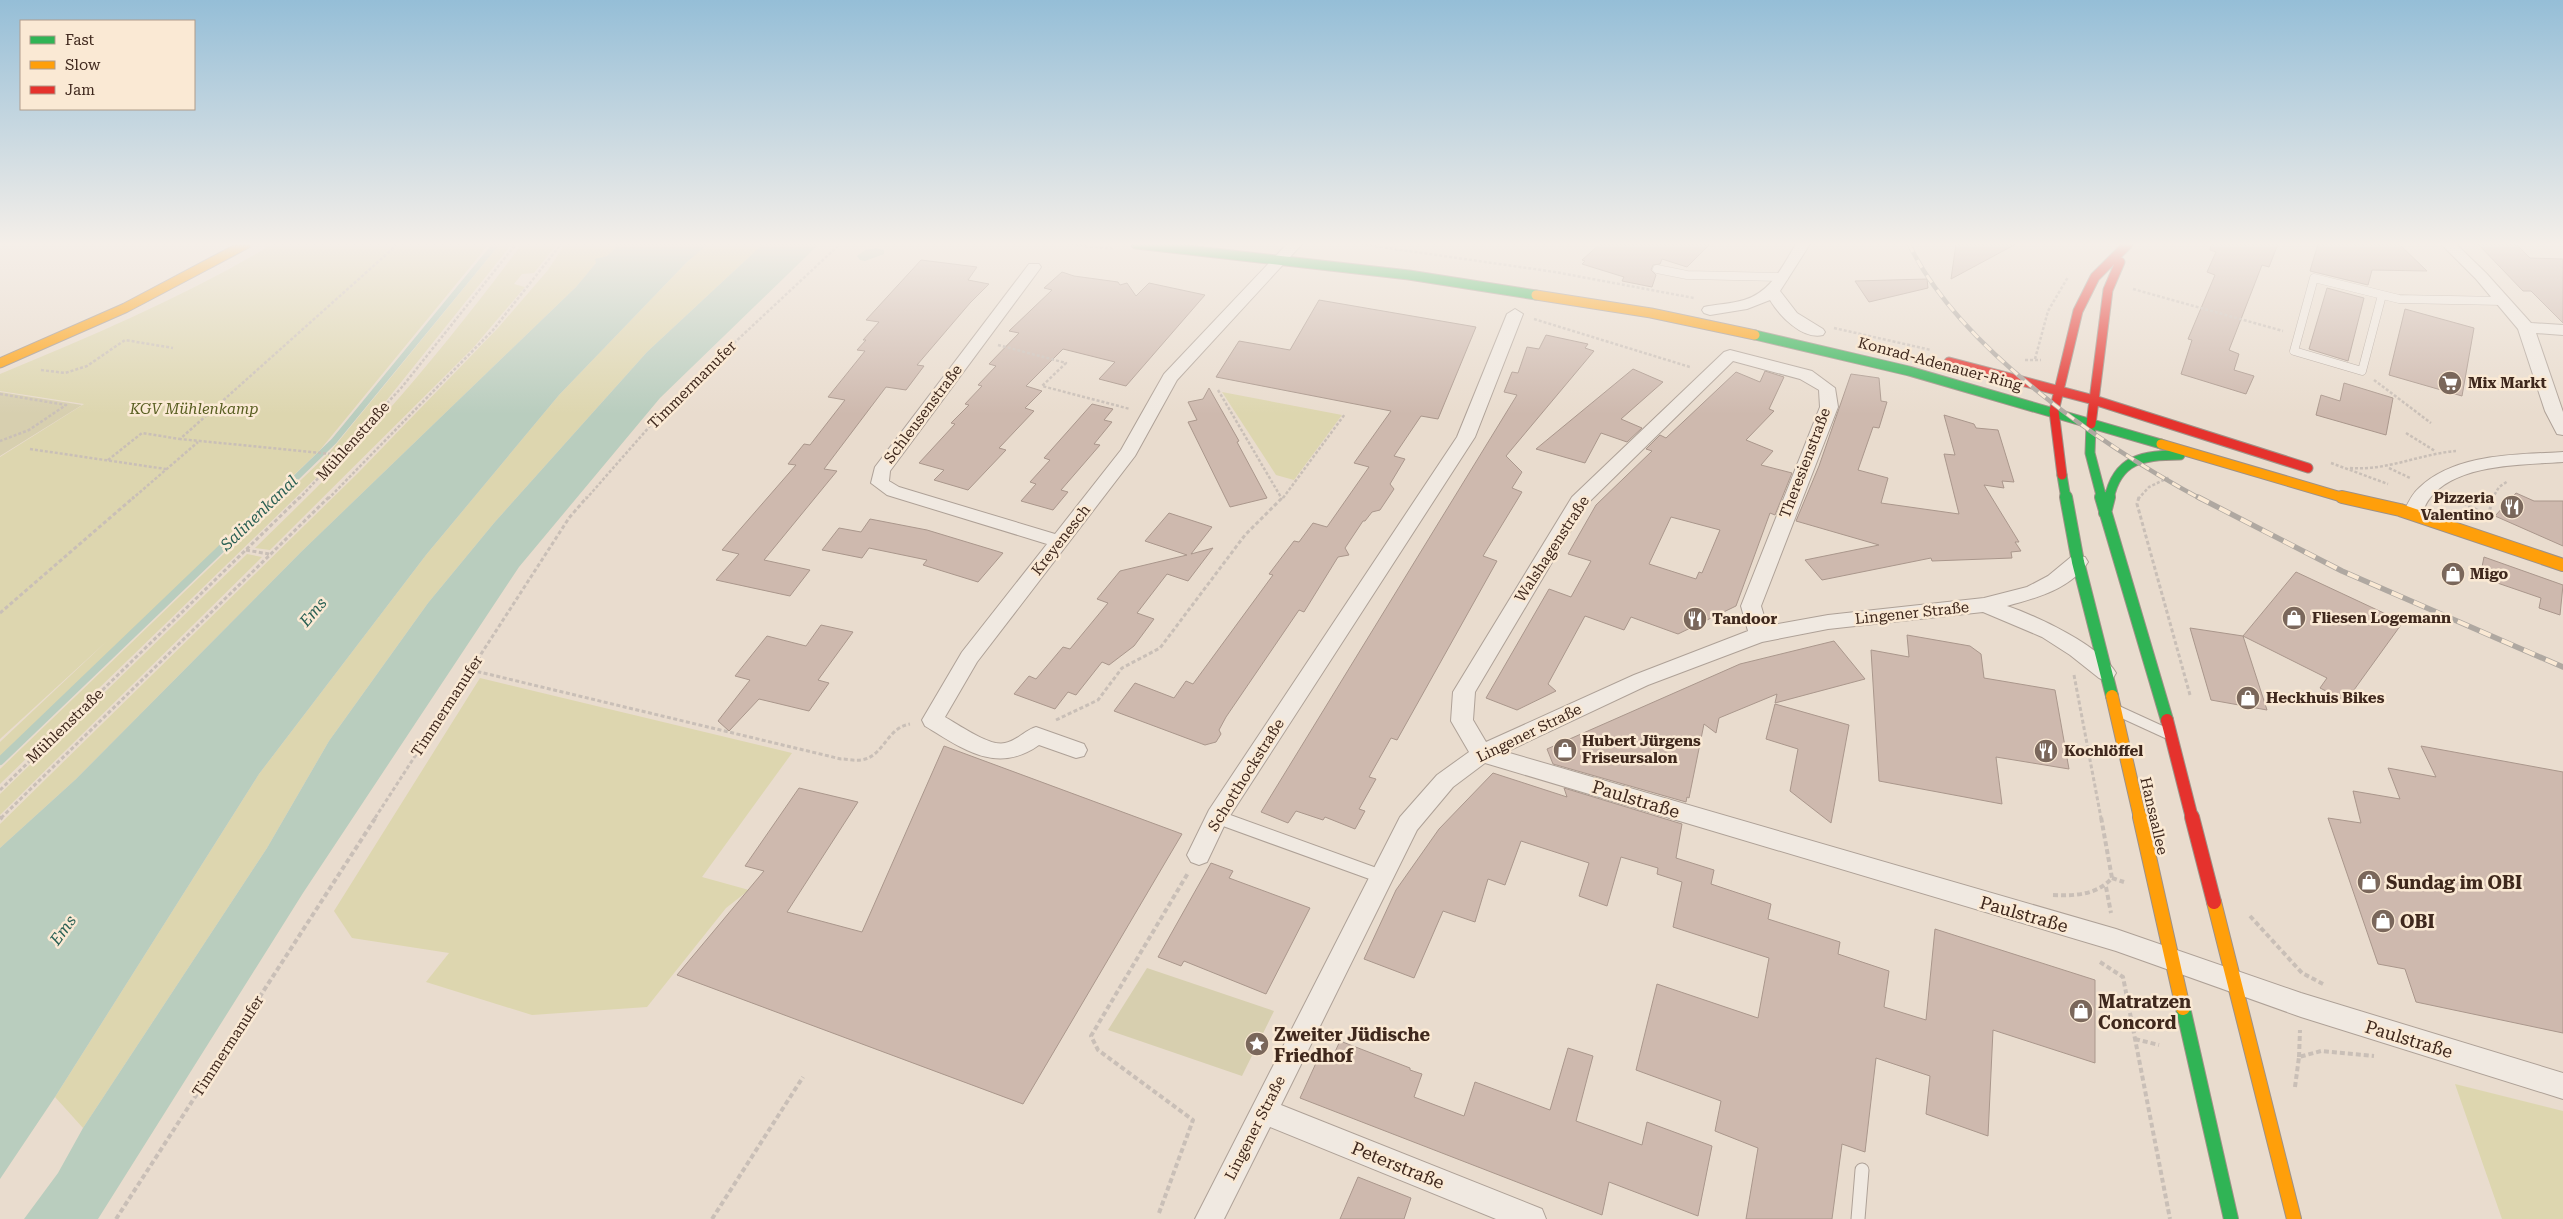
<svg xmlns="http://www.w3.org/2000/svg" width="2563" height="1219" font-family="'Roboto Serif',serif">
<style>
.green{fill:#ddd6af}
.cemetery{fill:#d7cfaf}
.water{fill:#b9cdbe}
.lines{fill:none;stroke-linecap:round;stroke-linejoin:round}
.stream-far1{stroke:#b9cdbe;stroke-width:6}
.stream{stroke:#b9cdbe;stroke-width:8}
.building{fill:#ceb9ae;stroke:#aa978c;fill-rule:evenodd}
.lane-far2-casing{stroke:#aea197;stroke-width:9}
.lane-far1-casing{stroke:#aea197;stroke-width:12}
.lane-casing{stroke:#aea197;stroke-width:15}
.street-casing{stroke:#aea197;stroke-width:2}
.fast-far2-casing{stroke:#9e9187;stroke-width:11}
.fast-far1-casing{stroke:#9e9187;stroke-width:14}
.fast-casing{stroke:#9e9187;stroke-width:16}
.slow-far2-casing{stroke:#9e9187;stroke-width:11}
.slow-far1-casing{stroke:#9e9187;stroke-width:14}
.slow-casing{stroke:#9e9187;stroke-width:16}
.jam-far2-casing{stroke:#9e9187;stroke-width:11}
.jam-far1-casing{stroke:#9e9187;stroke-width:14}
.jam-casing{stroke:#9e9187;stroke-width:16}
.path-far2{stroke:#c9bfb7;stroke-width:2.5;stroke-dasharray:3 2;stroke-linecap:butt}
.path-far1{stroke:#c9bfb7;stroke-width:3;stroke-dasharray:4 2.5;stroke-linecap:butt}
.path{stroke:#c9bfb7;stroke-width:4;stroke-dasharray:5 3;stroke-linecap:butt}
.lane-far2{stroke:#f0e9e1;stroke-width:8}
.lane-far1{stroke:#f0e9e1;stroke-width:10}
.lane{stroke:#f0e9e1;stroke-width:13}
.street{fill:#f0e9e1;fill-rule:evenodd}
.fast-far2{stroke:#30b455;stroke-width:9}
.fast-far1{stroke:#30b455;stroke-width:12}
.fast{stroke:#30b455;stroke-width:14}
.slow-far2{stroke:#ff9f0a;stroke-width:9}
.slow-far1{stroke:#ff9f0a;stroke-width:12}
.slow{stroke:#ff9f0a;stroke-width:14}
.jam-far2{stroke:#e5322d;stroke-width:9}
.jam-far1{stroke:#e5322d;stroke-width:12}
.jam{stroke:#e5322d;stroke-width:14}
.rail-far1-casing{stroke:#afa8a1;stroke-width:4.5}
.rail-casing{stroke:#afa8a1;stroke-width:5.5}
.rail-far1{stroke:#fae9d4;stroke-width:3;stroke-dasharray:9;stroke-linecap:butt}
.rail{stroke:#fae9d4;stroke-width:4;stroke-dasharray:12;stroke-linecap:butt}
.labels{text-anchor:middle;dominant-baseline:central;stroke-width:5;stroke-linejoin:round;paint-order:stroke}
.street-label{font-size:15px;fill:#3f281d;stroke:#fae9d4}
.poi-label{font-size:15px;font-weight:bold;fill:#3f281d;stroke:#fae9d4;text-anchor:start}
.park-label{font-size:15px;font-style:italic;fill:#585e21;stroke:#fae9d4}
.water-label{font-size:16px;font-style:italic;fill:#2a6054;stroke:#fae9d4}
.near-street-label{font-size:18px;fill:#3f281d;stroke:#fae9d4}
.near-poi-label{font-size:18px;font-weight:bold;fill:#3f281d;stroke:#fae9d4;text-anchor:start}
</style>
<rect width="100%" height="100%" fill="#e9dcce"/>
<!-- green -->
<path class="green" d="M273 244H489L320 450 0 757V742L107 641 0 739V457L84 404 0 391V374C94 335 186 296 273 244Z
M500 244H512L386 401 318 476 0 784V769L329 453Z
M522 244H557L534 273 522 274 514 284 525 287 473 348 270 550 255 548C299 505 344 462 384 415 433 360 478 303 522 244Z
M565 244H619L607 256 595 260 597 262 576 287 301 552 76 779 0 848V824L358 473 498 328 548 270Z
M708 244H763L647 352 494 523 428 603 329 741 267 848 83 1128 55 1097 259 774 426 555 559 395 686 263Z
M1222 392 1342 415 1294 480 1276 475Z
M247 554 262 557 0 815V794Z
M480 678 792 753 702 877 749 890 726 908 647 1007 532 1015 426 982 449 953 352 938 334 911Z
M2455 1084 2563 1111V1219H2502Z"/>
<!-- cemetery -->
<path class="cemetery" d="M0 392 82 405 0 456Z
M1147 968 1274 1011 1242 1076 1108 1030Z"/>
<!-- water -->
<path class="water" d="M619 244H708L686 263 559 395 426 555 259 774 55 1097 0 1179V848L76 779 301 552 576 287 596 263 595 259 607 256Z
M763 244H819L660 398 519 567 303 893 98 1219H24L58 1173 83 1128 267 848 329 741 428 603 494 523 647 352Z
M876 248 884 250V254L865 261 860 260 857 256 865 250Z"/>
<g class="lines">
<!-- stream-far1 -->
<path class="stream-far1" d="M274 499 334 441 496 244"/>
<!-- stream -->
<path class="stream" d="M0 761 275 497"/>
</g>
<!-- building -->
<path class="building" d="M1600 244H1710L1687 267 1662 259 1660 264 1653 265 1651 270 1656 275 1652 287 1622 281 1624 277 1582 264 1585 261 1582 260Z
M1956 244H2016L1951 279Z
M2211 244H2278L2269 267 2262 265 2229 350 2239 354 2234 370 2254 376 2246 394 2181 374 2192 340 2188 339 2215 275 2207 272 2216 252 2210 250Z
M2318 244H2399L2427 271 2372 270 2368 285 2314 272 2310 271Z
M2478 244H2516L2530 258 2563 259V323L2531 291H2523Z
M921 260 977 267 968 280 989 284 970 303 917 365 924 366 906 390 886 387 824 469 837 471 764 560 810 570 790 596 716 580 739 554 722 550 796 465 788 464 804 444 810 445 845 400 828 397 865 351 857 350 866 340H863L879 322 866 320Z
M1062 272 1074 276 1118 282 1120 285 1127 283 1136 296 1149 283 1205 295 1126 386 1099 379 1115 362 1063 349 1026 386 1042 391 1025 408 1034 411 999 448 1006 450 968 490 934 480 944 470 919 463 955 424 951 423 969 405 965 404 982 386 978 385 996 366 989 364 1019 333 1009 331 1052 290 1044 288Z
M1927 279 1928 288 1869 302 1855 281Z
M2327 288 2364 298 2348 361 2309 349Z
M1319 300 1476 327 1438 419 1421 416 1394 456 1405 459 1390 484 1394 489 1380 510 1372 512 1365 521H1363L1345 548 1349 555 1338 557 1304 612 1299 610 1226 717 1219 730 1221 734 1216 742 1205 745 1114 711 1135 683 1174 698 1186 681 1193 684 1273 575 1269 574 1294 541 1299 542 1313 523 1327 527 1369 467 1354 463 1391 411 1216 377 1239 341 1290 350Z
M2405 309 2474 328 2462 396 2389 375Z
M1546 335 1588 344 1585 348 1594 351 1506 456 1522 472 1512 488 1522 492 1483 556 1497 561 1397 740 1391 738 1369 777 1376 779 1359 809 1365 811 1355 829 1325 817 1323 820 1296 811 1288 823 1261 812 1517 395 1504 392 1512 372 1518 373 1527 347 1539 349Z
M1633 369 1663 382 1621 419 1642 428 1627 442 1601 433 1585 463 1536 449Z
M1765 371 1784 377 1769 409 1774 411 1746 440 1773 451 1761 465 1792 473 1775 515 1770 513 1736 606 1678 634 1631 617 1624 630 1585 616 1548 684 1556 691 1517 710 1486 698 1549 589 1571 597 1591 561 1568 554 1596 505 1652 451 1646 449 1660 435 1666 438 1736 372 1760 382ZM1671 517 1720 530 1702 573 1699 572 1696 579 1649 564Z
M1851 374 1879 378 1881 401 1887 402 1879 428 1873 427 1858 470 1888 478 1881 503 1959 514 1944 454 1955 455 1944 415 1974 424 1976 428 1998 430 2014 482 2002 481 2004 488 1984 485 2019 542H2015L2021 551 2011 552 2012 558 1932 561 1931 558 1822 580 1805 560 1879 545 1796 521 1819 466Z
M2344 383 2393 398 2386 435 2316 415 2321 395 2340 401Z
M1209 388 1239 441 1237 442 1267 498 1230 507 1188 422 1197 420 1188 402 1203 399Z
M1092 404 1113 409 1104 420 1112 422 1094 444 1100 445 1061 490 1068 492 1053 510 1021 501 1036 484 1030 482 1050 460 1044 458Z
M2516 493 2534 501H2563V546L2495 516Z
M1169 513 1212 527 1191 554 1213 548 1188 581 1167 574 1137 613 1154 619 1134 646 1109 665 1102 662 1076 695 1068 692 1055 709 1014 694 1029 676 1036 679 1063 647 1070 649 1108 603 1097 599 1120 571 1187 555 1145 541Z
M870 519 927 530 1003 553 978 582 923 565 927 560 869 548 862 558 822 550 839 528 861 532Z
M2484 557 2563 585 2560 615 2539 608 2541 598 2480 577Z
M2296 572 2403 622 2346 701 2320 688 2327 678 2243 636 2267 710 2211 700 2190 628 2243 636Z
M821 625 853 632 818 680 829 683 809 711 759 699 729 731 718 721 750 680 735 676 767 636 806 646Z
M1907 635 1970 646 1981 654 1984 678 2055 690 2069 769 1996 757 2002 804 1879 781 1871 650 1909 657Z
M1834 641 1865 679 1775 703 1777 694 1719 718 1716 733 1704 724 1689 798 1687 797 1686 802 1553 764 1547 749 1740 664Z
M1775 704 1849 725 1831 823 1790 791 1798 749 1766 739Z
M944 746 1182 834 1023 1104 677 975 764 871 745 866 799 788 858 802 787 912 862 932Z
M2421 746 2563 772V1033L2416 1002 2405 969 2378 964 2328 818 2361 823 2353 791 2400 799 2388 768 2436 777Z
M1493 773 1567 797 1564 788 1682 824 1676 858 1714 870 1711 884 1771 904 1768 919 1840 942 1838 954 1889 971 1884 1007 1926 1020 1935 929 2095 980V1063L1993 1030 1988 1136 1926 1114 1930 1076 1876 1058 1865 1152 1842 1144 1832 1219H1746L1758 1148 1715 1131 1721 1101 1636 1070 1657 984 1758 1018 1769 958 1673 927 1682 882 1657 874 1658 868 1621 857 1607 906 1579 896 1589 863 1521 841 1505 885 1488 879 1475 922 1443 911 1414 978 1364 959 1396 890 1439 829Z
M1211 863 1233 871 1229 878 1310 908 1266 994 1184 961 1181 966 1158 957Z
M1340 1041 1410 1068V1070L1422 1074 1414 1097 1464 1116 1475 1082 1550 1110 1568 1048 1593 1056 1576 1121 1642 1145 1647 1122 1712 1146 1698 1216 1609 1182 1602 1215 1300 1098 1322 1050 1334 1054Z
M1358 1177 1411 1198 1404 1219H1340Z"/>
<g class="lines">
<!-- lane-far2 casing -->
<g class="lane-far2-casing">
<path id="lane-far2" d="M1657 269 1687 275 1784 277
M2382 295 2362 371 2294 351 2314 278 2399 299 2502 301"/>
</g>
<!-- lane-far1 casing -->
<g class="lane-far1-casing">
<path id="lane-far1" d="M2118 711 2166 733
M1217 817 1220 818"/>
</g>
<!-- lane casing -->
<g class="lane-casing">
<path id="lane" d="M1217 817 1380 876
M1858 1219 1862 1170"/>
</g>
<!-- street casing -->
<g class="street-casing">
<path id="street" d="M1287 244H1302L1177 380 1135 456 977 662 945 717C959 725 990 747 1005 743 1017 741 1025 730 1036 727L1084 744 1087 750 1084 756 1076 758 1039 745C997 775 963 749 925 726L922 720 962 652 1047 544 887 495 871 483 875 467 1029 264H1039L1041 267 1039 270 890 471 889 481 899 487 1055 534 1121 450 1164 374Z
M1796 244H1810L1780 291 1797 313 1823 329 1825 332 1823 335C1802 340 1779 315 1770 300L1747 309 1710 315 1704 313 1702 310 1704 307C1717 304 1731 304 1744 300 1771 292 1782 267 1796 244Z
M2441 244H2456L2486 273 2531 323 2563 325V335L2536 333 2563 412V435L2557 434 2545 411 2518 329 2476 279Z
M1515 309 1523 314 1475 437 1226 822 1207 862 1199 865 1191 862 1187 855 1209 810 1457 437 1507 314Z
M1730 350 1812 371 1835 388 1838 407 1761 606 1767 626 1828 615 1984 598 2027 587 2048 576 2071 557 2078 556 2085 557 2088 562C2071 589 2036 598 2007 606 2037 616 2101 646 2116 673L2113 678 2106 681 2099 678 2070 655 2042 637 1983 612 1828 629 1762 642 1648 685 1506 752 2116 929 2301 993 2563 1073V1099L2301 1017 2116 951 1485 763 1453 787 1417 830 1281 1105 1542 1209 1546 1219H1496L1270 1127 1224 1219H1195L1400 817 1437 775 1469 752 1451 721 1453 692 1572 497 1724 352ZM1733 361 1800 379 1819 390 1820 407 1741 606 1748 631 1634 675 1486 742 1473 720 1475 692 1586 505Z
M2563 452V462C2524 465 2457 463 2430 498 2425 504 2423 512 2419 518H2405L2403 514C2407 505 2411 495 2419 488 2456 453 2516 455 2563 452Z"/>
</g>
<!-- fast-far2 casing -->
<g class="fast-far2-casing">
<path id="fast-far2" d="M1136 244 1409 275 1536 295
M1755 335 1909 371 2161 444
M2091 424 2090 453 2102 499
M2062 475 2066 499
M2109 499C2117 458 2144 455 2180 455"/>
</g>
<!-- fast-far1 casing -->
<g class="fast-far1-casing">
<path id="fast-far1" d="M2066 497 2078 562 2112 696
M2101 497 2167 720
M2105 513 2109 497"/>
</g>
<!-- fast casing -->
<g class="fast-casing">
<path id="fast" d="M2183 1008 2231 1219"/>
</g>
<!-- slow-far2 casing -->
<g class="slow-far2-casing">
<path id="slow-far2" d="M1536 295 1651 313 1755 335
M0 363 125 308 246 244
M2161 444 2348 499"/>
</g>
<!-- slow-far1 casing -->
<g class="slow-far1-casing">
<path id="slow-far1" d="M2342 497 2400 510 2563 565
M2112 696 2140 818"/>
</g>
<!-- slow casing -->
<g class="slow-casing">
<path id="slow" d="M2140 817 2183 1008
M2214 902 2294 1219"/>
</g>
<!-- jam-far2 casing -->
<g class="jam-far2-casing">
<path id="jam-far2" d="M1949 362 2094 400 2308 468
M2091 424 2108 290 2120 262
M2062 475 2054 411 2078 311 2095 277 2128 244"/>
</g>
<!-- jam-far1 casing -->
<g class="jam-far1-casing">
<path id="jam-far1" d="M2167 720 2192 818"/>
</g>
<!-- jam casing -->
<g class="jam-casing">
<path id="jam" d="M2192 817 2214 902"/>
</g>
<!-- path-far2 -->
<path class="path-far2" d="M1065 244 1114 249
M1360 244 1555 272 1694 298
M2133 289 2283 331
M1534 319 1690 367
M1834 328 1931 350
M998 345 1066 363 1042 386 1130 409
M2035 359 2048 311 2068 277
M2025 360H2041
M41 370 65 373 87 366 125 340 173 348
M2374 380 2431 423
M1218 390 1282 499
M0 394 66 405 29 430 0 441
M2406 433 2435 451
M30 449 166 469
M341 455 180 439 398 244
M108 460 142 433 180 439
M2331 463 2388 484
M2350 468C2387 471 2420 454 2456 451
M2389 468 2410 478
M2450 497 2453 499
M1283 498 1345 414
M132 499 198 442
M299 499 402 387 516 244
M328 499 493 330 561 244
M586 499 671 402 840 244
M2138 499 2149 487 2170 477
M2492 499 2499 487 2508 481"/>
<!-- path-far1 -->
<path class="path-far1" d="M2139 497 2137 504 2190 695
M2451 497 2485 514
M2488 517 2493 497
M246 550 269 554
M0 613 134 497
M471 670 841 759C847 759 855 761 861 760 884 757 886 728 910 724
M2074 675 2101 818
M1056 720 1098 700 1122 668 1160 648 1245 535 1283 497
M0 790 300 497
M1 818 329 497
M375 818 569 518 587 497"/>
<!-- path -->
<path class="path" d="M0 819 2 817
M2112 878 2124 882
M2106 887 2111 913
M2053 895C2075 896 2097 895 2112 878L2101 817
M2250 916 2302 973 2323 984
M2100 962 2123 977 2170 1219
M2135 1039 2159 1045
M2299 1057 2300 1030
M2295 1087 2299 1057 2321 1051 2374 1056
M1159 1213 1193 1120 1098 1050 1091 1036 1188 873
M116 1219 376 817
M712 1219 803 1077"/>
<!-- lane-far2 -->
<use href="#lane-far2" class="lane-far2"/>
<!-- lane-far1 -->
<use href="#lane-far1" class="lane-far1"/>
<!-- lane -->
<use href="#lane" class="lane"/>
<!-- street -->
<use href="#street" class="street"/>
<!-- fast-far2 -->
<use href="#fast-far2" class="fast-far2"/>
<!-- fast-far1 -->
<use href="#fast-far1" class="fast-far1"/>
<!-- fast -->
<use href="#fast" class="fast"/>
<!-- slow-far2 -->
<use href="#slow-far2" class="slow-far2"/>
<!-- slow-far1 -->
<use href="#slow-far1" class="slow-far1"/>
<!-- slow -->
<use href="#slow" class="slow"/>
<!-- jam-far2 -->
<use href="#jam-far2" class="jam-far2"/>
<!-- jam-far1 -->
<use href="#jam-far1" class="jam-far1"/>
<!-- jam -->
<use href="#jam" class="jam"/>
<!-- rail-far1 casing -->
<g class="rail-far1-casing">
<path id="rail-far1" d="M1909 244C1958 347 2102 446 2201 499"/>
</g>
<!-- rail casing -->
<g class="rail-casing">
<path id="rail" d="M2198 497 2342 571 2563 667"/>
</g>
<!-- rail-far1 -->
<use href="#rail-far1" class="rail-far1"/>
<!-- rail -->
<use href="#rail" class="rail"/>
</g>
<!-- sky -->
<linearGradient id="sky" x2="0" y2="1"><stop stop-color="#95bed7"/><stop offset="0.59" stop-color="#f5efe9"/><stop offset="1" stop-color="#f5efe9" stop-opacity="0"/></linearGradient>
<rect width="2563" height="414" fill="url(#sky)"/>
<!-- icons -->
<defs>
<g id="supermarket-disc" transform="scale(1.25)"><circle r="9.5" fill="#7a675b" stroke="#fae9d4"/><path d="M-6-5.5h2.5l.6 2H6L4.5 2H-2.5L-4.4-4H-6ZM-1.5 3.2a1.3 1.3 0 1 0 .1 0ZM3 3.2a1.3 1.3 0 1 0 .1 0Z" fill="#fff"/></g>
<g id="restaurant-disc" transform="scale(1.25)"><circle r="9.5" fill="#7a675b" stroke="#fae9d4"/><path d="M-5-6h1v4h1v-4h1v4h1v-4h1v5L-1.5 .5V6h-2V.5L-5-1ZM5-6V6H3V1.5H1.5Q1.5-4 5-6Z" fill="#fff"/></g>
<g id="shop-disc" transform="scale(1.25)"><circle r="9.5" fill="#7a675b" stroke="#fae9d4"/><path d="M-5-2.5h2.3a2.7 3.5 0 0 1 5.4 0H5L5.5 6h-11ZM-1.5-2.5h3a1.5 2.3 0 0 0-3 0Z" fill="#fff"/></g>
<g id="sight-disc" transform="scale(1.25)"><circle r="9.5" fill="#7a675b" stroke="#fae9d4"/><path d="M0-6L1.8-2.2L6-1.7L2.9 1.2L3.7 5.4L0 3.3L-3.7 5.4L-2.9 1.2L-6-1.7L-1.8-2.2Z" fill="#fff"/></g>
</defs>
<g fill-rule="evenodd">
<use href="#supermarket-disc" x="2450" y="383"/>
<use href="#restaurant-disc" x="2512" y="507"/>
<use href="#shop-disc" x="2453" y="574"/>
<use href="#shop-disc" x="2294" y="618"/>
<use href="#restaurant-disc" x="1695" y="619"/>
<use href="#shop-disc" x="2248" y="698"/>
<use href="#shop-disc" x="1565" y="750"/>
<use href="#restaurant-disc" x="2046" y="751"/>
<use href="#shop-disc" x="2369" y="882"/>
<use href="#shop-disc" x="2383" y="921"/>
<use href="#shop-disc" x="2081" y="1011"/>
<use href="#sight-disc" x="1257" y="1044"/>
</g>
<g class="labels">
<!-- street labels -->
<g class="street-label">
<text transform="translate(1940 364) rotate(15)">Konrad-Adenauer-Ring</text>
<text transform="translate(692 385) rotate(-45)">Timmermanufer</text>
<text transform="translate(923 414) rotate(-53)">Schleusenstraße</text>
<text transform="translate(353 441) rotate(-48)">Mühlenstraße</text>
<text transform="translate(1805 463) rotate(-69)">Theresienstraße</text>
<text transform="translate(1061 540) rotate(-52)">Kreyenesch</text>
<text transform="translate(1552 549) rotate(-57)">Walshagenstraße</text>
<text transform="translate(1912 613) rotate(-6)">Lingener Straße</text>
<text transform="translate(447 706) rotate(-57)">Timmermanufer</text>
<text transform="translate(65 726) rotate(-44)">Mühlenstraße</text>
<text transform="translate(1529 733) rotate(-26)">Lingener Straße</text>
<text transform="translate(1246 775) rotate(-58)">Schotthockstraße</text>
<text transform="translate(2154 816) rotate(77)">Hansaallee</text>
<text transform="translate(228 1046) rotate(-57)">Timmermanufer</text>
<text transform="translate(1255 1128) rotate(-63)">Lingener Straße</text>
</g>
<!-- poi labels -->
<g class="poi-label">
<text x="2468" y="383">Mix Markt</text>
<text x="2494" y="498" text-anchor="end">Pizzeria<tspan x="2494" dy="17">Valentino</tspan></text>
<text x="2470" y="574">Migo</text>
<text x="2312" y="618">Fliesen Logemann</text>
<text x="1712" y="619">Tandoor</text>
<text x="2266" y="698">Heckhuis Bikes</text>
<text x="1582" y="741">Hubert Jürgens<tspan x="1582" dy="17">Friseursalon</tspan></text>
<text x="2064" y="751">Kochlöffel</text>
</g>
<!-- park labels -->
<g class="park-label">
<text x="194" y="409">KGV Mühlenkamp</text>
</g>
<!-- water labels -->
<g class="water-label">
<text transform="translate(259 513) rotate(-44)">Salinenkanal</text>
<text transform="translate(313 612) rotate(-50)">Ems</text>
<text transform="translate(63 930) rotate(-54)">Ems</text>
</g>
<!-- near-street labels -->
<g class="near-street-label">
<text transform="translate(1636 799) rotate(17)">Paulstraße</text>
<text transform="translate(2024 914) rotate(16)">Paulstraße</text>
<text transform="translate(2409 1039) rotate(17)">Paulstraße</text>
<text transform="translate(1398 1165) rotate(22)">Peterstraße</text>
</g>
<!-- near-poi labels -->
<g class="near-poi-label">
<text x="2386" y="882">Sundag im OBI</text>
<text x="2400" y="921">OBI</text>
<text x="2098" y="1001">Matratzen<tspan x="2098" dy="21">Concord</tspan></text>
<text x="1274" y="1034">Zweiter Jüdische<tspan x="1274" dy="21">Friedhof</tspan></text>
</g>
</g>
<!-- legend -->
<rect x="20" y="20" width="175" height="90" fill="#fae9d4" stroke="#af9c8b"/>
<rect x="30" y="36" width="25" height="8" fill="#30b455" stroke="#af9c8b"/>
<text x="65" y="45" font-size="15" fill="#3f281d">Fast</text>
<rect x="30" y="61" width="25" height="8" fill="#ff9f0a" stroke="#af9c8b"/>
<text x="65" y="70" font-size="15" fill="#3f281d">Slow</text>
<rect x="30" y="86" width="25" height="8" fill="#e5322d" stroke="#af9c8b"/>
<text x="65" y="95" font-size="15" fill="#3f281d">Jam</text>
</svg>
